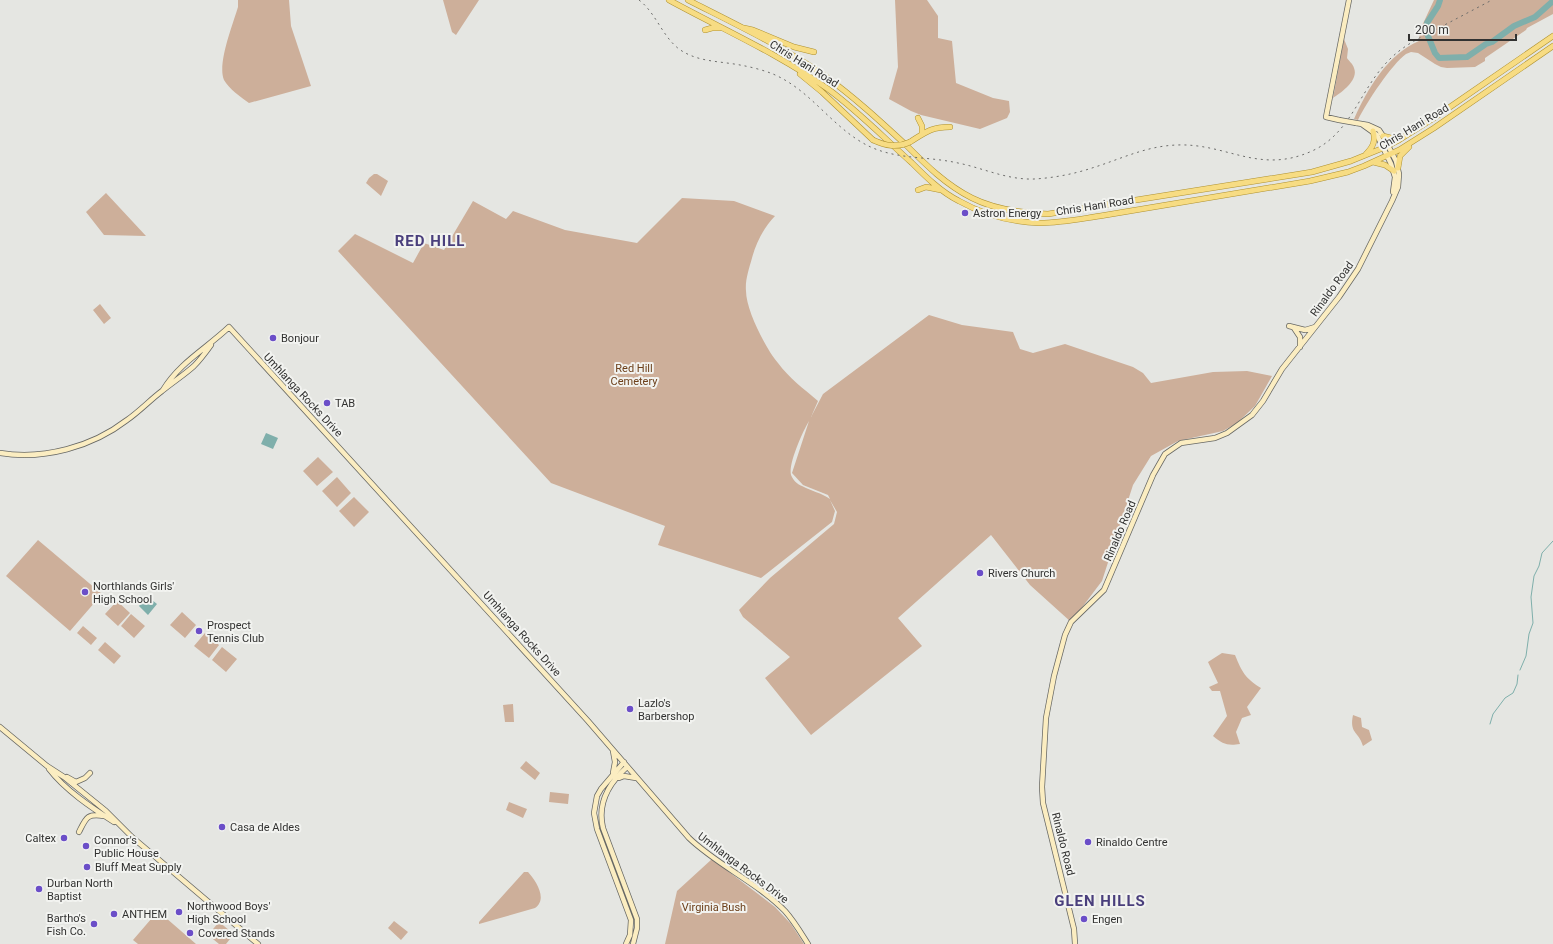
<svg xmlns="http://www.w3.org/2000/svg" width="1553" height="944" font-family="Roboto,sans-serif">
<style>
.green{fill:#cdaf9a;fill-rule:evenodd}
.water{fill:#7fafab}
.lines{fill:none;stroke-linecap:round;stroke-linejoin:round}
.stream{stroke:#7fafab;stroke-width:1}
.river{stroke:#7fafab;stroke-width:6}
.secondary-casing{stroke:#676865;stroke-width:6}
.primary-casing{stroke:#ae9131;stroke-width:6}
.secondary{stroke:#fbedc1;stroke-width:4.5}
.primary{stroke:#f7dc83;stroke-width:5}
.rail{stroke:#6c6c6a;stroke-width:1;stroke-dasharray:2 4;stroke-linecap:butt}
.secondary-bridge-casing{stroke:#676865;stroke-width:6;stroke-linecap:butt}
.primary-bridge-casing{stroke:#ae9131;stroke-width:6;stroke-linecap:butt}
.secondary-bridge{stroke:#fbedc1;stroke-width:4.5}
.primary-bridge{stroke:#f7dc83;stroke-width:5}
.poi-dot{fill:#6b4ec8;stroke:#f2f3f0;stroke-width:1.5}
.labels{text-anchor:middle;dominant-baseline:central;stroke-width:4;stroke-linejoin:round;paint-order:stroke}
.street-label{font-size:11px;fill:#323231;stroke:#f2f3f0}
.poi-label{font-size:11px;fill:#323231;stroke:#f2f3f0;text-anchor:start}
.park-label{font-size:11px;fill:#6d401b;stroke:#f2f3f0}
.district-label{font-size:15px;font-weight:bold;letter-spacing:1px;fill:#4a3f7c;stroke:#f2f3f0}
</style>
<rect width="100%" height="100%" fill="#e5e6e2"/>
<!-- green -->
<path class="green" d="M238 0H289L291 26 311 86 249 103C241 97 229 89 224 80 217 64 233 24 238 7Z
M443 0H479L456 35 452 32Z
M895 0H927L938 16V38L952 41 956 83 993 98 1009 101 1010 112 1007 118 980 129 921 115 911 111 889 99 898 67Z
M1434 0H1553V14L1527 28 1526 30 1485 58V61L1475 67 1447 68 1441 67 1435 64 1418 53 1411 52 1406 54C1392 64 1366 103 1358 120L1354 119C1368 88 1387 55 1419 41L1420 30Z
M1344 39 1348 49 1347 58C1349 61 1353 64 1354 68 1359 80 1341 93 1333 98Z
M374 174H377L388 181 381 196 366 183 369 178Z
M106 193 146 236 104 235 86 212Z
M682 198 734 201 775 216C764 227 756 243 752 258 749 269 745 280 746 291 746 310 766 349 778 363 789 378 804 389 818 401L811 417 823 394 929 315 962 325 1013 332 1020 349 1033 353 1065 344 1133 367 1143 373 1151 383 1213 372 1247 371 1272 376 1255 406 1237 423 1223 431 1178 441 1151 456 1133 485 1102 581 1071 622 1030 585 991 535 898 618 922 646 811 735 765 678 790 657 743 617 739 610 770 578 834 524 837 512 830 500 835 511 832 522 761 578 658 545 665 526 551 483 338 251 355 234 413 263 424 243 444 250 473 201 506 219 513 211 565 230 637 243ZM809 421 792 473 803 485 828 495 830 499C822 493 811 491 802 486 797 484 793 480 791 475 788 464 803 431 809 421Z
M100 304 111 318 104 324 93 310Z
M318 457 333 472 317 486 303 471Z
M337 477 351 493 337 507 322 491Z
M354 497 369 512 354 527 339 511Z
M38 540 102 594 70 631 6 576Z
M117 601 130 613 118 626 105 614Z
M182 612 196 625 185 638 170 625Z
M131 614 145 626 134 638 121 626Z
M83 626 97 638 91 645 77 633Z
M205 633 219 645 209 658 194 646Z
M105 642 121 656 114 664 98 650Z
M222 647 237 659 226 672 212 660Z
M1222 653 1235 655C1242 672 1245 678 1261 688L1247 707 1251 715 1242 718 1236 732 1240 744C1227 746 1223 744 1213 736L1227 716 1220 691H1212L1209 687 1218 683 1208 662Z
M513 704 514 722H505L503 705Z
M1353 715 1361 718 1362 727 1369 730 1372 740 1363 746C1359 731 1349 734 1353 715Z
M526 761 540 773 535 780 520 768Z
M550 792 569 794 568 804 549 802Z
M509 802 527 809 523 818 506 810Z
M712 859 775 907 791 924 804 944H665L677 891Z
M524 872H528C536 881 548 899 535 908L479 924V922Z
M158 911 196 944H138L133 940Z
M394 921 408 932 401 940 388 928Z
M219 922 234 934 226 944H219L208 935Z"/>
<!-- water -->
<path class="water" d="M266 433 278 438 273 449 261 444Z
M147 596 157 604 148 615 139 606Z"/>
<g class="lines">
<!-- stream -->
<path class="stream" d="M1520 670 1526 656 1529 634 1533 623 1531 597 1534 576 1539 566 1542 553 1553 541
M1490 724 1493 714 1505 698 1513 693 1517 684 1518 675"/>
<!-- river -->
<path class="river" d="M1440 0 1438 6 1427 23 1428 36 1435 53 1439 58 1467 57 1486 44 1492 42 1514 26 1535 17 1553 1"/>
<!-- secondary casing -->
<g class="secondary-casing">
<path id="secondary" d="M1339 120 1326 117 1349 0
M1363 125 1377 135 1391 164 1395 177 1393 192
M1289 326 1305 330 1315 327
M1294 328 1300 337V347
M163 390C179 363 207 348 229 327L588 721 689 838C717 865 758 883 785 911 794 921 801 933 808 944
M0 453C44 460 92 447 127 420 140 411 150 400 162 391 173 382 184 375 194 366 200 360 206 352 211 345
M0 727 47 766 64 777 106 811 132 837 258 944
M624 762 601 789 597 796 594 813 597 829 631 920 630 935 626 944
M627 767C609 783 597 803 603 828L637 919V928L633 944
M49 769C65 790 92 808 114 822
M613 773 615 762 613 751
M67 777 76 782 85 778 90 773
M619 778 624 776 636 778
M79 832C86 818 87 813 104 816
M1075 944 1074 929 1043 803 1042 787 1046 718 1054 676 1065 635 1071 622 1104 590 1153 475 1165 454 1181 443 1215 438 1227 433 1252 415 1263 401 1282 369 1339 297 1358 269 1392 201 1398 187 1399 174 1396 161 1383 136 1379 130 1368 125 1356 123"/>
</g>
<!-- primary casing -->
<g class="primary-casing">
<path id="primary" d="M669 0C722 29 779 54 828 89 858 111 884 138 912 163 926 177 941 192 959 201 984 215 1011 222 1040 223 1060 223 1080 219 1100 216L1310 181 1348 172 1364 166 1399 150 1434 128 1553 46
M688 0C733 23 784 47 825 76 854 97 880 121 906 145 926 165 946 185 972 198 996 210 1022 213 1048 214L1312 172 1351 161 1383 148 1399 140 1434 118 1553 36
M744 28 753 30 794 47 814 52
M705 30 712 28H720
M800 74 822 92 873 140
M918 118 922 126V133
M1383 136 1399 140
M910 142C926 132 931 127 950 127
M1366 154C1373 147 1376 141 1373 131
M1373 162 1385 165 1394 171
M1398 168 1400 156 1409 147
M918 190 926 187 941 190"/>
</g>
<!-- secondary -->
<use href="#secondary" class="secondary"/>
<!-- primary -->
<use href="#primary" class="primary"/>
<!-- rail -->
<path class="rail" d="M639 0C656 13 662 36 679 49 697 62 719 61 740 65 751 67 763 70 773 74 808 89 827 120 858 140 890 161 922 155 958 163 983 168 1007 180 1034 179 1053 178 1074 174 1092 168 1121 159 1146 146 1177 145 1227 143 1259 175 1312 151 1352 133 1360 88 1390 59 1403 46 1419 38 1435 30 1454 20 1473 10 1492 0"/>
<!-- secondary-bridge casing -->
<g class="secondary-bridge-casing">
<path id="secondary-bridge" d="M1339 120 1356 123"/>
</g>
<!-- primary-bridge casing -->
<g class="primary-bridge-casing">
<path id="primary-bridge" d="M873 140C886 146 897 148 910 142"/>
</g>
<!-- secondary-bridge -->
<use href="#secondary-bridge" class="secondary-bridge"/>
<!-- primary-bridge -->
<use href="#primary-bridge" class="primary-bridge"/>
</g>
<!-- markers -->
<g class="poi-dot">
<circle cx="965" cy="213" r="4"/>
<circle cx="273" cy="338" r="4"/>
<circle cx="327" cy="403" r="4"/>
<circle cx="980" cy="573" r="4"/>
<circle cx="85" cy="592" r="4"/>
<circle cx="199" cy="631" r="4"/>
<circle cx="630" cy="709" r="4"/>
<circle cx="222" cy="827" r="4"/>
<circle cx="64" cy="838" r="4"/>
<circle cx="1088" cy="842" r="4"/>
<circle cx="86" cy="846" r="4"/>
<circle cx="87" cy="867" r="4"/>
<circle cx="39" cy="889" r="4"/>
<circle cx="179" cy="912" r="4"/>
<circle cx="114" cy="914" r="4"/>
<circle cx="1084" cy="919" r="4"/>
<circle cx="94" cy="924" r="4"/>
<circle cx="190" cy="933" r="4"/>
</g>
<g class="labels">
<!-- street labels -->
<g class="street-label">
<text transform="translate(804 64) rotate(32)">Chris Hani Road</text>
<text transform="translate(1414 127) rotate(-31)">Chris Hani Road</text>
<text transform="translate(1095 206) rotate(-9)">Chris Hani Road</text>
<text transform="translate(1332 289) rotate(-54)">Rinaldo Road</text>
<text transform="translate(303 395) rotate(47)">Umhlanga Rocks Drive</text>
<text transform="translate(1120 531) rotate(-67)">Rinaldo Road</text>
<text transform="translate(522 634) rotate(48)">Umhlanga Rocks Drive</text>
<text transform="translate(1063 844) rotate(76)">Rinaldo Road</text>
<text transform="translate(743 868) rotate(37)">Umhlanga Rocks Drive</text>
</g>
<!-- poi labels -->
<g class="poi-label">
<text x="973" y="213">Astron Energy</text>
<text x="281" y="338">Bonjour</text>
<text x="335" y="403">TAB</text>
<text x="988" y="573">Rivers Church</text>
<text x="93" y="586">Northlands Girls'<tspan x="93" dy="13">High School</tspan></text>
<text x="207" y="625">Prospect<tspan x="207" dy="13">Tennis Club</tspan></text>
<text x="638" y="703">Lazlo's<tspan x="638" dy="13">Barbershop</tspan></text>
<text x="230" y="827">Casa de Aldes</text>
<text x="56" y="838" text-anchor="end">Caltex</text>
<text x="94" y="840">Connor's<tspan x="94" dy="13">Public House</tspan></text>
<text x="1096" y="842">Rinaldo Centre</text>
<text x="95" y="867">Bluff Meat Supply</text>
<text x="47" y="883">Durban North<tspan x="47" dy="13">Baptist</tspan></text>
<text x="187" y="906">Northwood Boys'<tspan x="187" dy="13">High School</tspan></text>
<text x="122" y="914">ANTHEM</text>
<text x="86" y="918" text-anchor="end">Bartho's<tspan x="86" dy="13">Fish Co.</tspan></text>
<text x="1092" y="919">Engen</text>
<text x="198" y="933">Covered Stands</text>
</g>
<!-- park labels -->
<g class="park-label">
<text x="634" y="368">Red Hill<tspan x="634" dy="13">Cemetery</tspan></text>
<text x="714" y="907">Virginia Bush</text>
</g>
<!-- district labels -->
<g class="district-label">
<text x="430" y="241">RED HILL</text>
<text x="1100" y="901">GLEN HILLS</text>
</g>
</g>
<!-- scale -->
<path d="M1409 34v6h107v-6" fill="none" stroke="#323231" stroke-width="2"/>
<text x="1415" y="34" font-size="12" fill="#323231" stroke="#f2f3f0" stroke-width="3" paint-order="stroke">200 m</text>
</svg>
